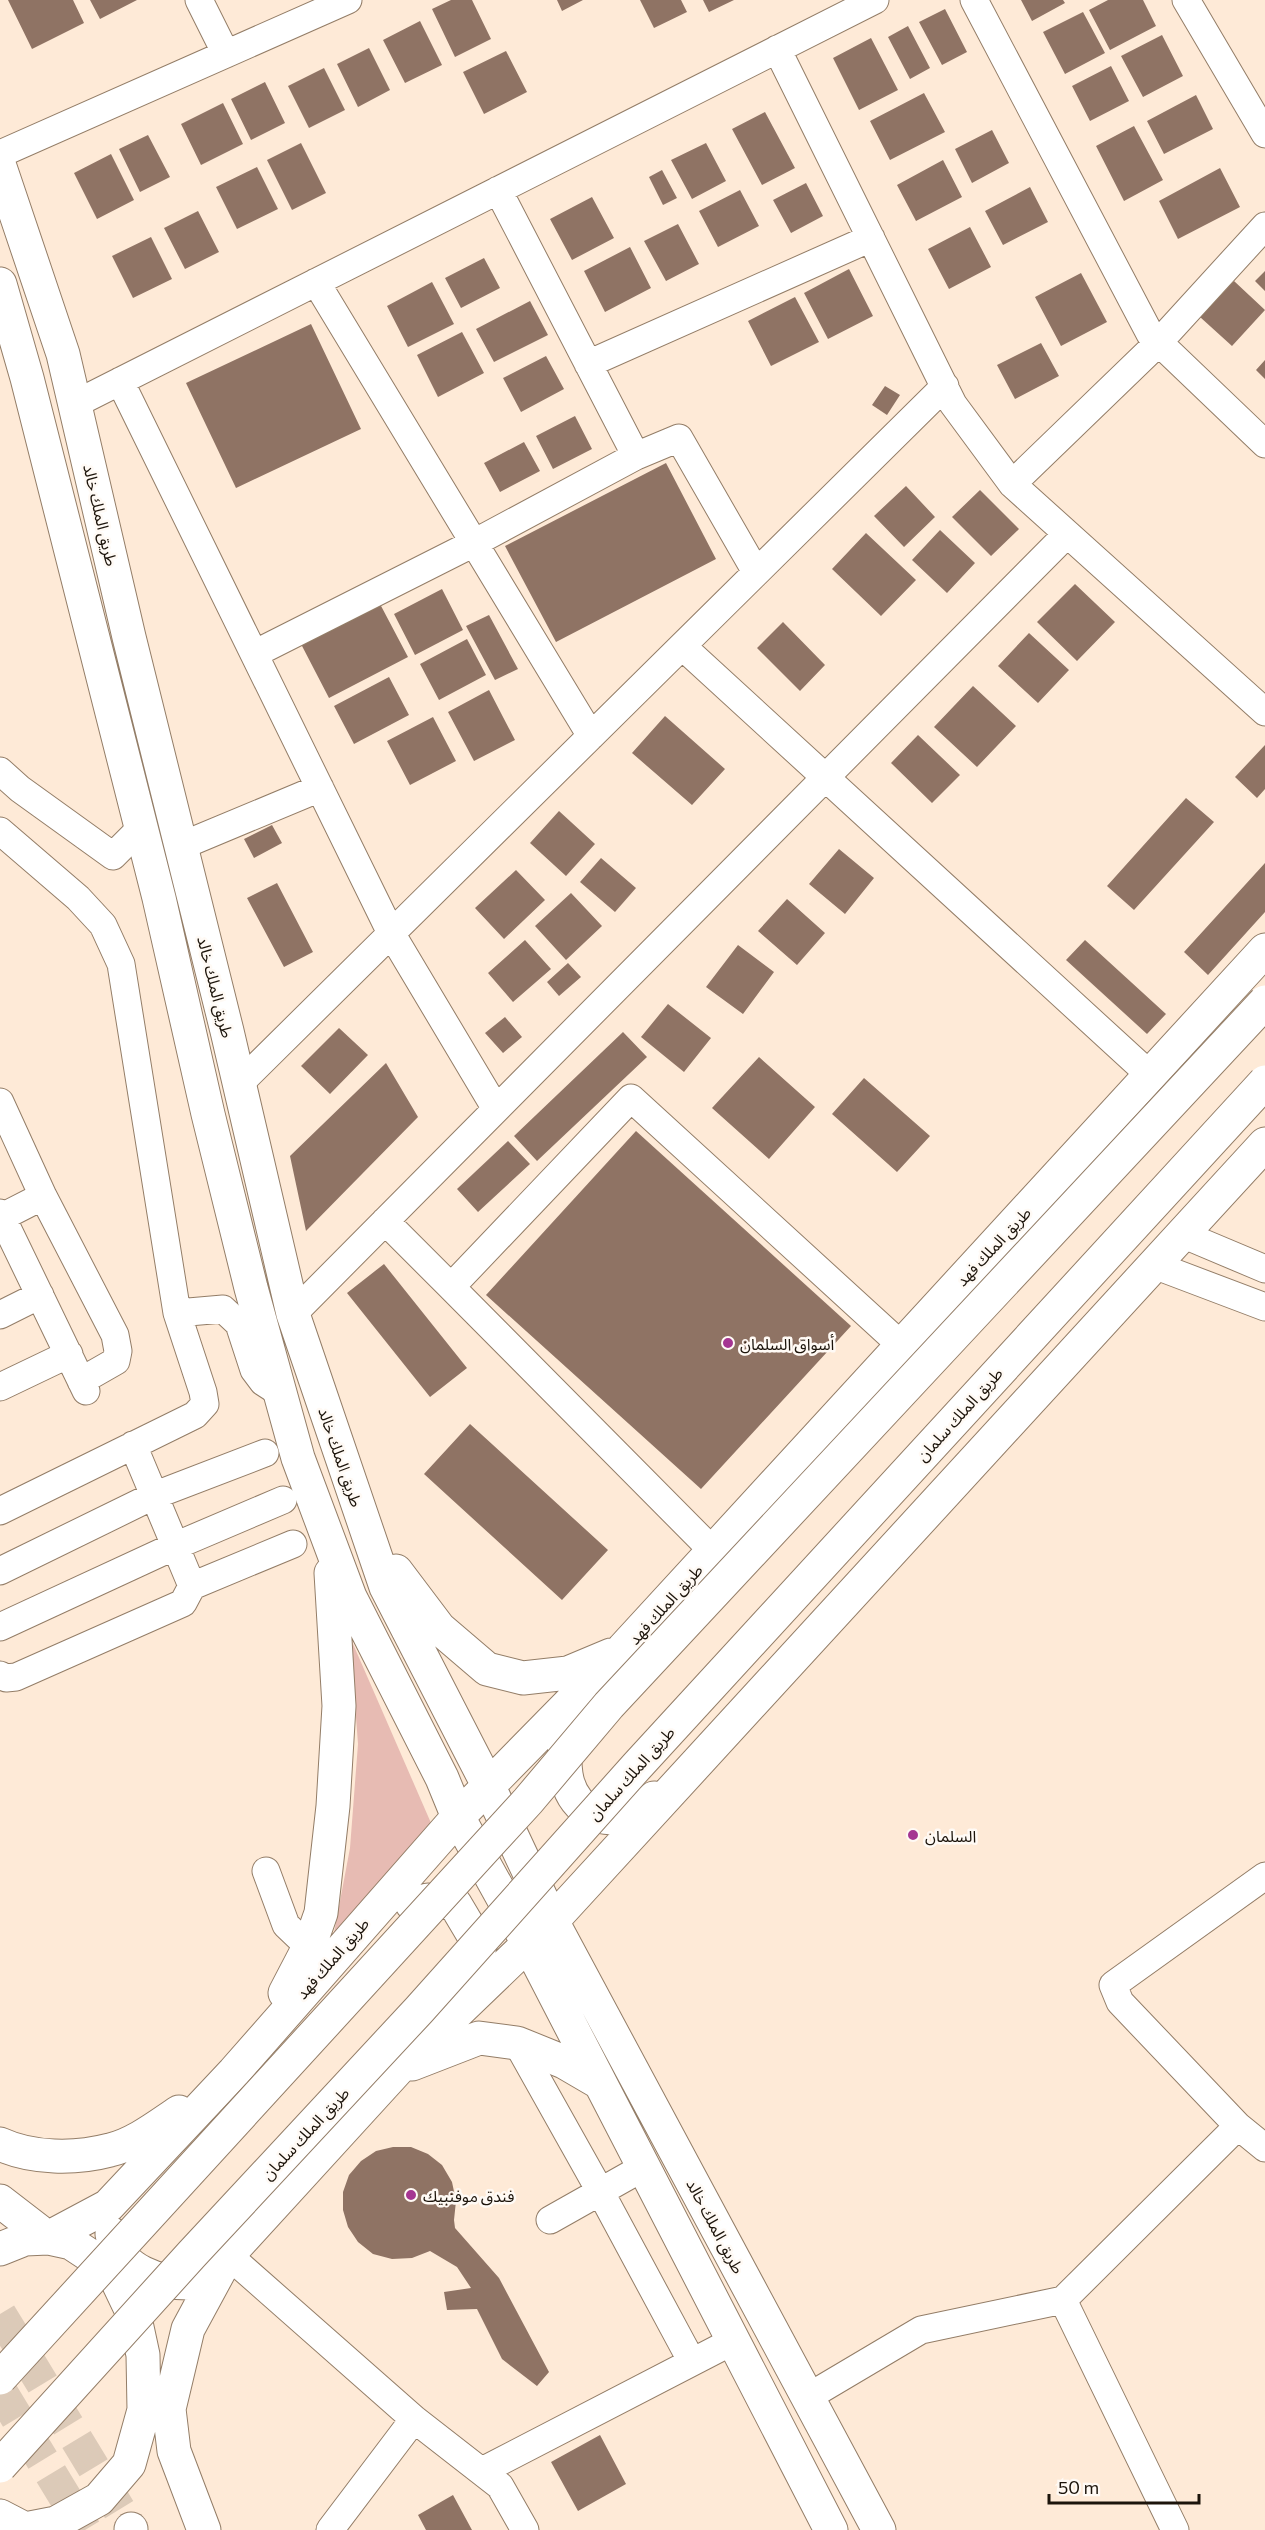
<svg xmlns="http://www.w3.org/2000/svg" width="1265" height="2530" font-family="Commissioner,'Noto Sans Arabic',sans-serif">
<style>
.green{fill:#e7bbb3}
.building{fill:#8f7364}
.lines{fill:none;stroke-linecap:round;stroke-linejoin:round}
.highway-tunnel{stroke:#dccab8;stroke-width:33;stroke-dasharray:33 16;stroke-linecap:butt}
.minor-casing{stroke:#937d67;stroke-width:29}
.major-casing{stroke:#937d67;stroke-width:35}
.highway-casing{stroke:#937d67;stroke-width:35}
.minor{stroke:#fff;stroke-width:27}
.major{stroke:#fff;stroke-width:33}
.highway{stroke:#fff;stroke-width:33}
.highway-bridge-casing{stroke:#937d67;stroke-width:35;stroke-linecap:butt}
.highway-bridge{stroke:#fff;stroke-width:33}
.poi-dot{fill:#a53592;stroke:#fffaf5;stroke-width:2}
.labels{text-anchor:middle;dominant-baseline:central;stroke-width:5;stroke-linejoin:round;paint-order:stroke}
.street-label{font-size:16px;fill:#1c140b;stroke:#fffaf5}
.poi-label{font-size:16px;fill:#1c140b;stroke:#fffaf5;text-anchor:start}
</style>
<rect width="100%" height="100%" fill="#feead7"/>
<!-- green -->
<path class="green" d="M350 1637 431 1823 334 1933 350 1848 358 1744Z"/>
<!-- building -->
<path class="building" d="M8 0H73L84 23 32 49Z
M90 0H137L100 19Z
M451 0H472L491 39 455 57 432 9Z
M557 0H583L562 11Z
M640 0H681L687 12 654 28Z
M703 0H734L709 12Z
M1021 0H1063L1065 3 1032 21Z
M1108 0H1143L1156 26 1110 50 1089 10Z
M945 9 967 52 942 65 919 22Z
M1083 12 1105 53 1065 74 1043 32Z
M420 21 442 65 405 83 383 40Z
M908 26 930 68 910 79 888 37Z
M1162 35 1183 76 1143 97 1121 56Z
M871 38 898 90 859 110 833 58Z
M369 48 390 90 358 107 337 64Z
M506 51 527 92 484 114 463 72Z
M1111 66 1129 101 1090 121 1072 86Z
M324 68 345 110 309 128 288 86Z
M265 82 285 123 251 140 231 99Z
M924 93 945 132 890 160 870 121Z
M1196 95 1213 129 1164 154 1147 121Z
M223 103 243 144 201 165 181 124Z
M765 112 795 168 762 185 732 129Z
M1134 126 1163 180 1124 201 1096 146Z
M992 130 1009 163 972 183 955 149Z
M148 135 170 177 140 192 119 149Z
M301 143 326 193 292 210 267 160Z
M706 143 726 181 692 199 671 160Z
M111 154 134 200 97 219 74 173Z
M943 160 962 197 916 221 897 185Z
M257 167 278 209 237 229 216 187Z
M1220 168 1240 207 1178 239 1159 201Z
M662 170 677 198 663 205 649 177Z
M806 183 823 216 791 233 773 200Z
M1030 187 1048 222 1003 245 985 211Z
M740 190 759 226 718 247 699 211Z
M592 197 614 238 572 260 550 219Z
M198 211 219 252 185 269 164 228Z
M678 224 699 264 666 281 644 241Z
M970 227 991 267 949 289 928 249Z
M151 237 172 279 133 298 112 256Z
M630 247 651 288 605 312 584 271Z
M484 258 500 288 461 308 445 278Z
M849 269 873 316 828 339 804 293Z
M1265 271V291L1255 281Z
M1081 273 1107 322 1061 346 1035 297Z
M1234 281 1265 310 1232 346 1200 317Z
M432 282 454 324 408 347 387 306Z
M795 297 819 342 771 366 748 321Z
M530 301 548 335 494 362 476 329Z
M311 324 361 429 236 488 186 383Z
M462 332 484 373 438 397 417 355Z
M1041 343 1059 376 1015 399 997 365Z
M546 356 564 389 521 412 503 378Z
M1265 360V379L1256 370Z
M885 386 900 395 887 415 872 405Z
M575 416 592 449 553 469 536 436Z
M524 442 540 471 500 492 484 463Z
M666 463 716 559 556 642 505 546Z
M906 486 935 517 904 547 874 516Z
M980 490 1019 529 991 556 952 517Z
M940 530 975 563 947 593 912 560Z
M866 533 916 580 881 616 832 569Z
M1075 584 1115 622 1077 661 1037 622Z
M442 589 463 630 415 655 394 614Z
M380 604 408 657 329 698 301 644Z
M489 615 518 669 495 680 466 626Z
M783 622 825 665 800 691 757 648Z
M1029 633 1069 670 1038 703 998 666Z
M467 639 486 675 439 700 420 664Z
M389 677 409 715 354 744 334 706Z
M973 686 1016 726 977 767 934 727Z
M489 690 515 740 474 761 448 712Z
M665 716 725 769 692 805 632 753Z
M433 717 456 761 410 785 387 741Z
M918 735 960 775 932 803 891 763Z
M1265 745V789L1257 798 1235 777Z
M1186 798 1214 822 1134 910 1107 886Z
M559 811 595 844 566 876 530 843Z
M272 825 282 843 254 858 244 839Z
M839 849 874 878 845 914 809 884Z
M601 858 636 888 615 912 580 882Z
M1265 863V912L1208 975 1184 952Z
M516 870 545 900 504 939 475 908Z
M277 883 313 952 284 967 247 898Z
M571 893 602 926 566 960 535 926Z
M787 899 825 933 797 965 758 931Z
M525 940 551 969 513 1002 488 973Z
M1085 940 1166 1014 1147 1034 1066 960Z
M738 945 774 972 743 1014 706 987Z
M568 963 581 977 559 996 547 982Z
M668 1004 711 1038 684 1072 641 1037Z
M505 1017 522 1037 503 1053 485 1033Z
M339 1028 368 1055 330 1094 301 1066Z
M623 1032 647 1057 537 1161 514 1136Z
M759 1057 815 1107 769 1159 712 1108Z
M386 1063 418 1117 306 1231 290 1156Z
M864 1078 930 1136 897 1172 832 1114Z
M636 1131 851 1326 701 1489 486 1295Z
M508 1141 530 1164 478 1212 457 1189Z
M384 1264 467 1368 430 1397 347 1293Z
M470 1424 608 1550 562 1600 424 1474Z
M393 2147H411L428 2154 442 2165 452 2182 456 2201 454 2220 455 2228 499 2278 549 2372 537 2386 502 2359 477 2309 447 2310 444 2292 471 2288 457 2267 430 2251 412 2258 392 2259 373 2254 358 2242 348 2227 343 2210V2192L349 2175 361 2161 376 2151Z
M600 2435 626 2484 578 2511 551 2462Z
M453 2495 472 2530H426L418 2515Z"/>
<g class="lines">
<!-- highway-tunnel -->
<path class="highway-tunnel" d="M0 2314 131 2529
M0 2390 85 2530"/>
<!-- minor casing -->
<g class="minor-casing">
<path id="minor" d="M199 0 226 54
M974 0 1150 334 1265 444
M1186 0 1265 134
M777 49 953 404 1012 484 1265 712
M0 154 348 0
M498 190 636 456
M316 282 591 736
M588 364 871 238
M120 381 391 933 496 1109
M75 404 875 0
M1012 484 1159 342 1265 226
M682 646 1150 1075
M254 654 474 543 636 456 679 438 756 572
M0 771 20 789 113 856 141 828
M0 831 78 898 103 925 121 964 177 1313
M181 846 320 788
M240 1083 945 386
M0 1102 43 1196 115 1335 118 1351 116 1361 81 1381
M0 1213 86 1391
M2 1217 43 1196
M385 1221 451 1287
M1182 1234 1265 1269
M1154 1265 1265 1307
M293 1314 1067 534
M0 1315 40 1295
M0 1387 69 1354
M0 1511 195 1415 205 1404 203 1392 177 1313 223 1309 239 1324 254 1370 263 1382 280 1393
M713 1551 451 1287 631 1098 901 1345
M0 1571 153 1496 265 1453
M192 1586 293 1544
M0 1627 175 1546 283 1500
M0 1675 6 1678 16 1677 183 1603 192 1586 133 1445
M266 1871 286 1925 309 1947
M1265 1876 1113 1985 1120 2002 1238 2126 1265 2148
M517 2043 600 2191 692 2362
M550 2220 644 2167
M228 2255 414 2419 500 2486 525 2530
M1063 2300 1175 2530
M808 2397 921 2330 1063 2300 1238 2126
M482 2471 733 2341
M330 2530 414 2419"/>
</g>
<!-- major casing -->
<g class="major-casing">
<path id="major" d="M0 167 63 354 129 637 227 1031 293 1314 386 1587 489 1787 552 1921 879 2530
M0 284 27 378 159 898 208 1114 251 1288 298 1458 350 1597 442 1778 458 1817 529 1945 831 2530
M396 1571 439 1628 487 1669 523 1678 568 1673 611 1655
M565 1736C564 1765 562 1797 593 1814 602 1819 620 1818 630 1819L654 1798
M412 1904 428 1900 455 1904 480 1946 472 1968
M285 1993 309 1947 321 1913 333 1806 339 1706 331 1573
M412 2064 479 2038 517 2043 564 2062 600 2083
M0 2144C32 2159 76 2159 110 2150 135 2144 158 2126 179 2112
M0 2201 48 2238 108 2206 234 2072 458 1817 623 1649 1265 950
M112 2234C118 2271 161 2284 193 2283
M0 2249 25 2239 48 2238 71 2243 112 2270 135 2318 143 2355 144 2410 129 2464 99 2499 56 2523 25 2529 0 2516
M204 2530 174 2451 169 2409 188 2329 228 2255 397 2070 552 1921 1265 1144"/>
</g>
<!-- highway casing -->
<g class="highway-casing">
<path id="highway" d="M131 2529V2530"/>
</g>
<!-- minor -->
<use href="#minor" class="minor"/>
<!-- major -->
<use href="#major" class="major"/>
<!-- highway -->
<use href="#highway" class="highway"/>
<!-- highway-bridge casing -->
<g class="highway-bridge-casing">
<path id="highway-bridge" d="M0 2378 528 1801 609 1705 1265 1002
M0 2466 192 2254 419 2010 637 1766 1265 1082"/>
</g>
<!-- highway-bridge -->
<use href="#highway-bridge" class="highway-bridge"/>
</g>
<!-- markers -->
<g class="poi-dot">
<circle cx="728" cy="1343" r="6"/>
<circle cx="913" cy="1835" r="6"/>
<circle cx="411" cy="2195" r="6"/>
</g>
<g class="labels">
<!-- street labels -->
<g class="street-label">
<text transform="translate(101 515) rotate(77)">طريق الملك خالد</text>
<text transform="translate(216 987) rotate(76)">طريق الملك خالد</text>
<text transform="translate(993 1246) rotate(-47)">طريق الملك فهد</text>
<text transform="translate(959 1414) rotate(-48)">طريق الملك سلمان</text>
<text transform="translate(341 1457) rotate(71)">طريق الملك خالد</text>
<text transform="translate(665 1604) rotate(-48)">طريق الملك فهد</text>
<text transform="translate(631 1773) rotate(-48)">طريق الملك سلمان</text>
<text transform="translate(332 1958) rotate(-49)">طريق الملك فهد</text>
<text transform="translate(305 2133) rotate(-47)">طريق الملك سلمان</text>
<text transform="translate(716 2226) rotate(62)">طريق الملك خالد</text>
</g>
<!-- poi labels -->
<g class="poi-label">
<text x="740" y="1343">أسواق السلمان</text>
<text x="925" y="1835">السلمان</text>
<text x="423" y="2195">فندق موفنبيك</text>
</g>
</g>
<!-- scale -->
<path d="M1049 2494v9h150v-9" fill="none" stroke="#1c140b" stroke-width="3"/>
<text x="1058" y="2494" font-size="18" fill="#1c140b" stroke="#fffaf5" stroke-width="4.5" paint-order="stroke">50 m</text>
</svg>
